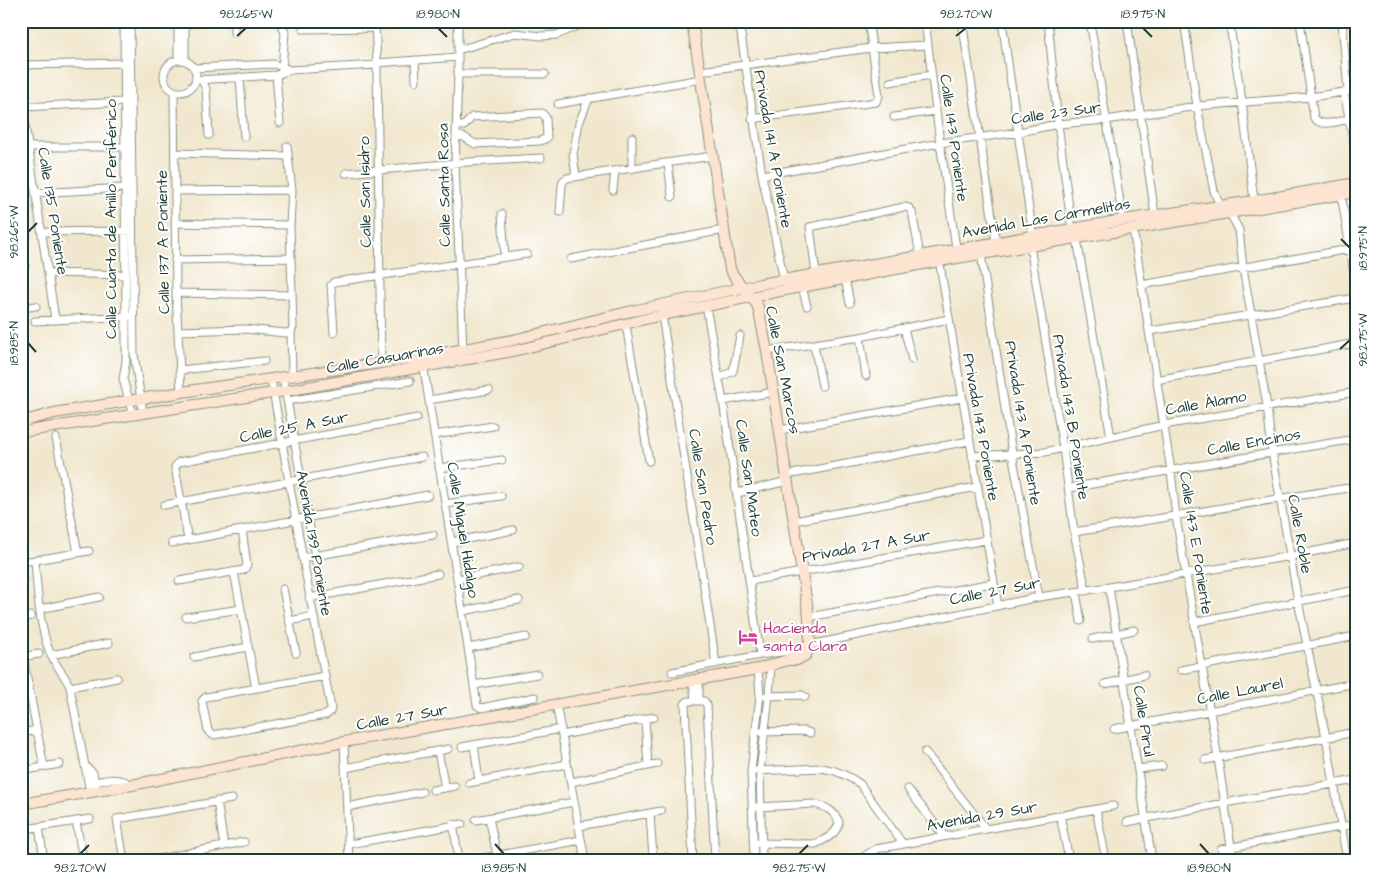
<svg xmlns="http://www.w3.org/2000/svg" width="1377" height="881" font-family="'Architects Daughter',sans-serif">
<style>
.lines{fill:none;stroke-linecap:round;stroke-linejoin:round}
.street-casing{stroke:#889281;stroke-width:9}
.secondary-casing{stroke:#889281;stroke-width:12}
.street{stroke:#fff;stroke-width:7}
.secondary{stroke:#fde4d1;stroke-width:10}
.ticks{fill:none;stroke:#1f3d34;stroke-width:2}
.labels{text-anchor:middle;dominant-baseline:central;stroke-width:4;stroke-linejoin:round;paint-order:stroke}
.street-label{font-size:16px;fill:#1f3d34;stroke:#fff}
.hotel-label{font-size:16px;fill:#b23c85;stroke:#fff;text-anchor:start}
.neatline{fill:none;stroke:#1f3d34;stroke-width:2}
.ticks-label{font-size:12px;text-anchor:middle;fill:#1f3d34}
</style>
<rect width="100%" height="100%" fill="#fff"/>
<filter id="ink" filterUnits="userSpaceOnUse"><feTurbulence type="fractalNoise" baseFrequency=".02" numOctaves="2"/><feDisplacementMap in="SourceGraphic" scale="10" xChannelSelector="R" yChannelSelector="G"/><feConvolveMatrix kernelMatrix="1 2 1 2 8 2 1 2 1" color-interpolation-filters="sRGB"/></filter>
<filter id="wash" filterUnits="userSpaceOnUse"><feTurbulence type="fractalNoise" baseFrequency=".0096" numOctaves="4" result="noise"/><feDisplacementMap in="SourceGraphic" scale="20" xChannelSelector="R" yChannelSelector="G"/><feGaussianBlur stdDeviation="1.12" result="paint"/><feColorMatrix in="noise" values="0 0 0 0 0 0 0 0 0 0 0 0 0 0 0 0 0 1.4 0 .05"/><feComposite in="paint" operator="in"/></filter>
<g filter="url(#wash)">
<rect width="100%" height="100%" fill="#f1e7ce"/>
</g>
<g filter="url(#ink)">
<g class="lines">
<!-- street casing -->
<g class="street-casing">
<path id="street" d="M124 21 126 316V361L123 379 133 415
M130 21 134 354 143 413
M178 21V60
M185 21V60
M234 21V33
M279 21 285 32 282 69
M375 21 377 65 381 363
M458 21V74L455 164 463 349
M739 21 762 175 784 280
M925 21 940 143 957 254
M962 21 996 242
M1002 21 1033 237
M1048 21 1058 124 1072 230
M1090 21 1123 220
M1101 21 1128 23
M1127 21 1155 215
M1184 21 1197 106 1214 191 1218 201 1232 217 1239 230 1243 268 1267 406 1272 452 1298 601 1326 737 1347 860
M1229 21 1242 101 1254 201
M1300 21 1314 118C1322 128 1338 121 1349 119
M1342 21 1348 91
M303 29 375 28
M458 50 515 33 541 36 557 35 589 21
M164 76a16 16 0 1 1 32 0a16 16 0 1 1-32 0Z
M415 60 416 81
M377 63 458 57
M21 65 127 63
M195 68 274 64 290 70
M700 71 871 48 928 45
M458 74H545
M276 75 280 123
M240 77 244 137
M197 80 276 75 290 70 377 65
M202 80 206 89 209 135
M890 82 931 75
M174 91 176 293 181 393
M1344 92 1356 154
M21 99 55 319
M558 104 701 79
M22 107 124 102
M894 117 936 111
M752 119 876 102 879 96 869 26
M456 136 464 137 475 144 540 141 547 138 546 118 542 113 472 117 464 126H457
M287 146 292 190 290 225 293 327 291 332 292 376
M29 147H128
M175 153 287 156
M668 163 672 197
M632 169V137
M346 173 468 162 541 158
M762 175 940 143 1019 132 1058 124 1106 120 1197 106 1311 97 1356 90
M576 177 573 154 579 123 589 98
M613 190 615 171
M175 191 292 190
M36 193 125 188
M1341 194 1356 285
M560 212 562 185 563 181 567 178 712 156
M502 214 505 257
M175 223 290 225
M1133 229 1171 471 1176 517 1218 758 1233 860
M42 232 129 231
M1077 239 1111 437
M1030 246 1063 448 1074 532 1086 591
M981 254 1012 453 1039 597
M571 259 724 230
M939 259 998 606
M175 260 291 258
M21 266 25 265
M49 273 125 275
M816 274 810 227 904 207 909 208 912 212 920 255
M845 279 850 303
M1141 285 1350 249
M802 287 807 306
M176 293 292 295
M706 306 723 401 760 655
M21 308 36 306
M662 315 716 664
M35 321 131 316
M626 325 649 461
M904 328 912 360
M179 331 245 329 285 333 291 332
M1150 331 1356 298
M334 333 331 285 334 282 527 254
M860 337 866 376
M814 345 822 386
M767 351 860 337 949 319
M423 363 477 705 481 708 535 697
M180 370 264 361
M283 377 322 596
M719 378 733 371 740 336
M271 379C290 489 310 599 331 708L330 712 326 715 213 735 208 731 202 701 206 697 325 676
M1156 380 1356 343
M429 400 489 390
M287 401 410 381
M723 401 774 392
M780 430 962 398
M434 435 493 426
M56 438 78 553
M972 456 1045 452 1164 425 1356 392
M439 468 502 460
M787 475 969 441
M1069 488C1164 472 1260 454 1356 439
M737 493 788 481
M445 504 501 496
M164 505 422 457
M794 521 977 487
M1074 532C1168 518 1262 500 1356 487
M188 540 175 467 179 462 417 418
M452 542 513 530
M172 543 428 495
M302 558 433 535
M35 560C37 589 39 626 50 653 55 665 65 675 70 687L90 792
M29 561 89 551
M234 572 256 688
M458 579 519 567
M21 581 25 580
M179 581 244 570 247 565 242 530
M750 581 986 540
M1109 587 1152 860
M283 589 296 653
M1076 592 1081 621
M309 598 438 574
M40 609 99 597
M463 611 519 600
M186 617 241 609
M809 617 993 583
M21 618 31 616
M290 621 313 616
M1194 622 1356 590
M1093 639 1134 630
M810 645 1039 597 1109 587 1291 556 1356 543
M468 648 526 637
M51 655 109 643
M21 657 39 654
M23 657 44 767
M194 657 248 647
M1181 670 1356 636
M672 672 760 655 796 650
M699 678V701
M693 679 695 701
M1105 684 1144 675
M474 685 537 674
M70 687 117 678
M766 696 802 695 805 697
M556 704 585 860
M645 719 648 766
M1114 729 1356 683
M761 732 805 731 810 733
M21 733 37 730
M562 735 654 717
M344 742 349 860
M474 745 479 781
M462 747 561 729
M438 751 445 788
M925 752 986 829
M1205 760 1356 732
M85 766 93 773 96 787
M345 768 448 749
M1138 769 1162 766
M21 771 60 764
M755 771 822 768C835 770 849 776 860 784L903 844
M571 782 657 764
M469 783 567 764
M89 785C103 779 119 776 132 785
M908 789 944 836
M433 790 455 786
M217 801 224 846
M347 807 422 792
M757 807 815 804C827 807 834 811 839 822 838 833 825 840 815 844L757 843
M1096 809 1106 860
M650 813 653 859
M1060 815 1069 860
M489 818 497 855
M476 820 574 802
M76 821 83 860
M1127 822 1224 803 1356 780
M453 824 459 860
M579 826 661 811
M39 827 44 860
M32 828 90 819
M349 844 462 824
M1221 849 1356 824
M483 858 581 840
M651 859 665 857
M124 860 117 819 232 799
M153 860 244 842
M693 860 685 704 688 701H704L707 705 715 860
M754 860 751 771 760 696 758 669
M762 860 760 771 769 696 771 665
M858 860 876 849 1113 806"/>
</g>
<!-- secondary casing -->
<g class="secondary-casing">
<path id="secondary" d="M21 422 54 413 195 390 422 357 513 340 632 311 760 284 1123 220 1254 201 1356 183
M21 432 285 391 513 351 662 315 785 290 939 261 1356 192
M788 660 796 650 810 645
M21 804 132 785 344 742 758 669 788 660H797L806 655 810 645 809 617 767 351 758 307C751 293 737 284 730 269L692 21"/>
</g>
<!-- street -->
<use href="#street" class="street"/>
<!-- secondary -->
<use href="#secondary" class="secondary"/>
</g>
</g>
<!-- ticks -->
<path class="ticks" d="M438 28 447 37M1143 28 1152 37M237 36 246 28M956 36 966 28M28 232 37 223M1341 239 1350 248M28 343 36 352M1340 349 1350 340M495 844 504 854M1200 844 1209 854M80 854 89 845M799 854 808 845"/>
<!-- icons -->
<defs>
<g id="hotel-bare" transform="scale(1.5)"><path d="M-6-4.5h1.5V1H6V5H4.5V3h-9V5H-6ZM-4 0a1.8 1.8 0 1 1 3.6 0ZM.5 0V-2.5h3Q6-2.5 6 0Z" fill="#d1479c" stroke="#fff" stroke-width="2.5" paint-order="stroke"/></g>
</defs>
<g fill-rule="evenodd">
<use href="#hotel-bare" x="748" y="637"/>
</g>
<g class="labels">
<!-- street labels -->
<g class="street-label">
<text transform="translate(1056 113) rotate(-8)">Calle 23 Sur</text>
<text transform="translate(954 138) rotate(82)">Calle 143 Poniente</text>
<text transform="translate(773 149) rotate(80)">Privada 141 A Poniente</text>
<text transform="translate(444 185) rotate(-91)">Calle Santa Rosa</text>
<text transform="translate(365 192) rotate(-91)">Calle San Isidro</text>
<text transform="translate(53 211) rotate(81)">Calle 135 Poniente</text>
<text transform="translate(1046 218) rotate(-10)">Avenida Las Carmelitas</text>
<text transform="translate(111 219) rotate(-90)">Calle Cuarta de Anillo Periférico</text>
<text transform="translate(163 242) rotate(-91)">Calle 137 A Poniente</text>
<text transform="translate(385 358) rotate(-10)">Calle Casuarinas</text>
<text transform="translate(783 370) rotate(79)">Calle San Marcos</text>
<text transform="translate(1206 403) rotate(-10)">Calle Álamo</text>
<text transform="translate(1071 417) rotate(81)">Privada 143 B Poniente</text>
<text transform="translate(1023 423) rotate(81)">Privada 143 A Poniente</text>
<text transform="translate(294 427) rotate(-11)">Calle 25 A Sur</text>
<text transform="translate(981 427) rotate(80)">Privada 143 Poniente</text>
<text transform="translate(1254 442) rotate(-10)">Calle Encinos</text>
<text transform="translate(749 478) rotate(82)">Calle San Mateo</text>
<text transform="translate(703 487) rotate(81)">Calle San Pedro</text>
<text transform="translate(463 530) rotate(81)">Calle Miguel Hidalgo</text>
<text transform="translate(1300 534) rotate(80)">Calle Roble</text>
<text transform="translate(314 543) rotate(80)">Avenida 139 Poniente</text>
<text transform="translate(1196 543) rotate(81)">Calle 143 E Poniente</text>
<text transform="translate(866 546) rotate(-10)">Privada 27 A Sur</text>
<text transform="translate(995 591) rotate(-11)">Calle 27 Sur</text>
<text transform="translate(1240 691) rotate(-11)">Calle Laurel</text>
<text transform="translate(402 717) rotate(-10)">Calle 27 Sur</text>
<text transform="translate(1144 721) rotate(81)">Calle Pirul</text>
<text transform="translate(982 816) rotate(-10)">Avenida 29 Sur</text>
</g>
<!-- hotel labels -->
<g class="hotel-label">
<text x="763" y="628">Hacienda<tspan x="763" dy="18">santa Clara</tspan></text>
</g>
</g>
<!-- margin -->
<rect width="1377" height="881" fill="none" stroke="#fff" stroke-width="55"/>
<rect x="28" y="28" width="1322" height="826" class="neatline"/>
<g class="ticks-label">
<text x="246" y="18">98.265°W</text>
<text x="438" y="18">18.980°N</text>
<text x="966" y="18">98.270°W</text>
<text x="1143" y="18">18.975°N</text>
<text transform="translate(14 232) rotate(-90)" y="4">98.265°W</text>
<text transform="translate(1363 248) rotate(-90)" y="4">18.975°N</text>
<text transform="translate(1363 340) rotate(-90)" y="4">98.275°W</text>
<text transform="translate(14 343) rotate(-90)" y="4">18.985°N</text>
<text x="80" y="872">98.270°W</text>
<text x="504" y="872">18.985°N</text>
<text x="799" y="872">98.275°W</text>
<text x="1209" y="872">18.980°N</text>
</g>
</svg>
